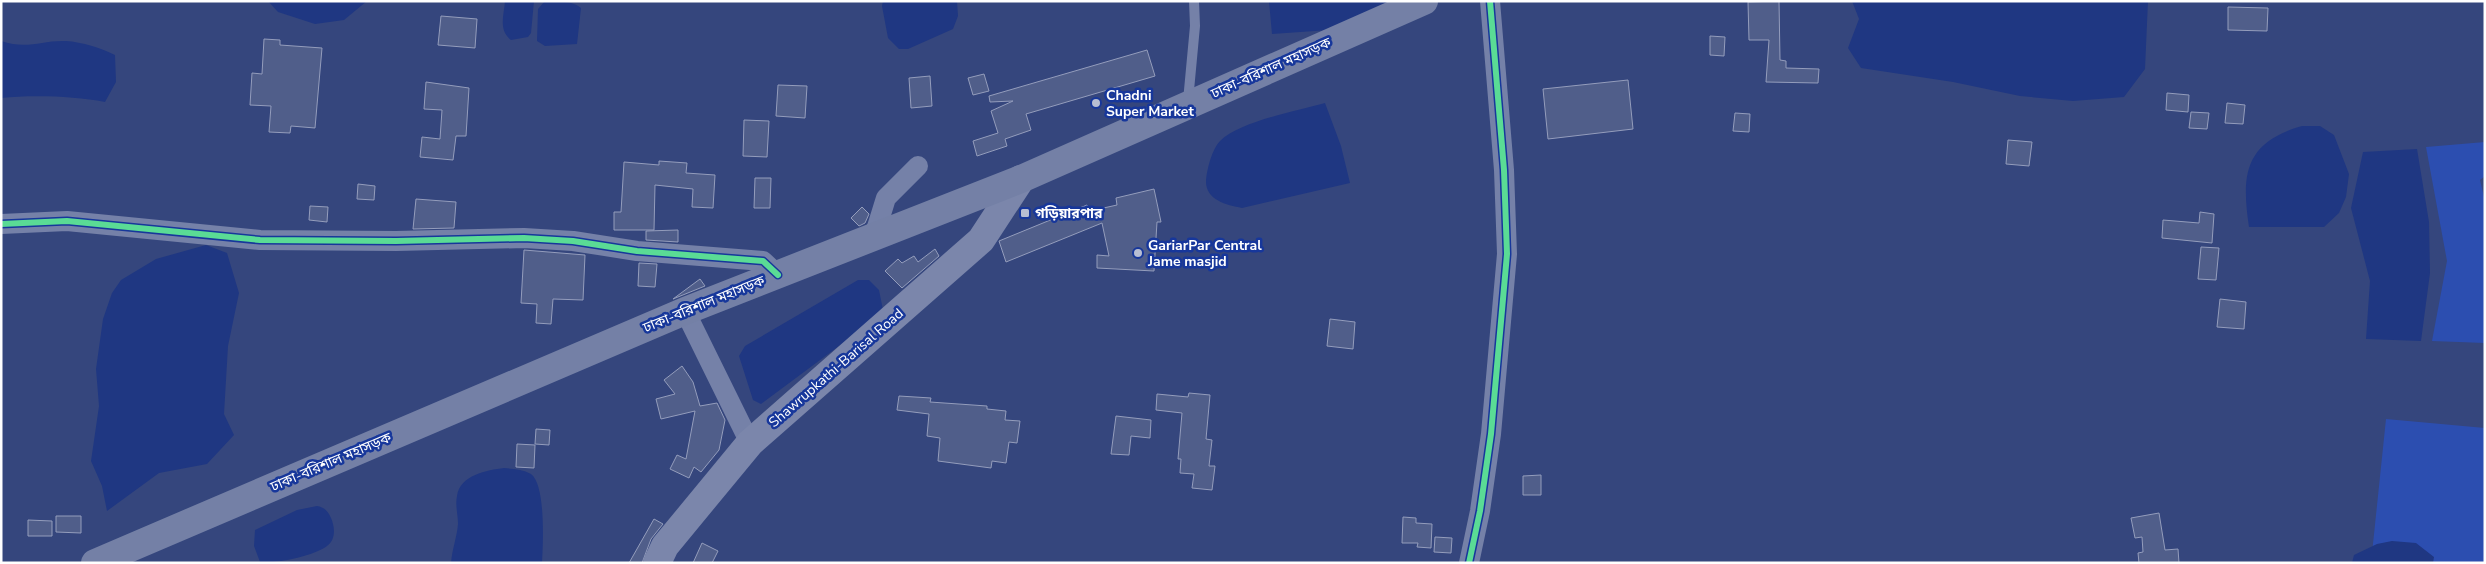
<svg xmlns="http://www.w3.org/2000/svg" width="2486" height="564" font-family="'Nunito Sans','Noto Sans Bengali',sans-serif">
<style>
.green{fill:#2c4eb0}
.water{fill:#1f3782}
.building{fill:#505e8a;stroke:#949dbc}
.lines{fill:none;stroke-linecap:round;stroke-linejoin:round}
.lane{stroke:#7581a8;stroke-width:10}
.street{stroke:#7581a8;stroke-width:20}
.secondary{stroke:#7b86ab;stroke-width:28}
.highway{stroke:#7480a6;stroke-width:28}
.cycleway-casing{stroke:#17379b;stroke-width:9}
.cycleway{stroke:#5adb95;stroke-width:6}
.poi-dot{fill:#b8bed2;stroke:#17379b;stroke-width:2}
.labels{text-anchor:middle;dominant-baseline:central;stroke-width:5;stroke-linejoin:round;paint-order:stroke}
.street-label{font-size:14px;fill:#fff;stroke:#17379b}
.poi-label{font-size:14px;font-weight:bold;fill:#fff;stroke:#17379b;text-anchor:start}
</style>
<rect width="100%" height="100%" fill="#35467d"/>
<!-- green -->
<path class="green" d="M2485 142V176L2480 180 2485 201V343L2432 341 2447 261 2426 147Z
M2386 419 2485 428V563H2371Z"/>
<!-- water -->
<path class="water" d="M268 1H367L344 20 315 24 278 12Z
M505 1H534L531 33 528 37 511 40C498 30 504 15 505 1Z
M883 1H957L958 16 953 29 908 49H899L888 38 882 6Z
M1269 1H1408L1372 27 1272 34Z
M1852 1H2148L2145 69 2124 97 2073 101 2020 96 1953 82 1861 68 1848 48 1859 19Z
M544 2C557 2 572 0 581 8L577 44 545 46 537 41 538 9Z
M1 41C28 50 41 40 66 41 82 42 101 48 115 55L116 82 105 102C74 96 32 95 1 98Z
M1325 103 1341 146 1350 183 1242 208C1226 205 1205 200 1206 180 1207 169 1212 149 1220 141 1241 121 1297 111 1325 103Z
M2302 126H2320L2334 135 2349 174 2346 197 2339 213 2324 227H2249C2241 174 2245 142 2302 126Z
M2417 149 2429 222 2430 273 2421 341 2366 339 2370 281 2351 208 2363 152Z
M206 245 227 253 239 293 228 346 224 414 234 435 207 464 159 473 107 511 102 486 91 461 99 406 96 369 103 319 112 293 121 280 156 259Z
M858 280H869L879 290 883 310 847 340 761 404 753 400 739 356 745 346Z
M504 468C513 469 523 469 531 474 546 485 543 545 542 563H451C452 549 457 537 458 524 458 515 455 505 457 496 460 475 487 470 504 468Z
M317 506C324 507 328 511 331 518 335 527 336 540 327 546 314 556 276 564 260 562L254 546 255 530 297 510Z
M2392 541 2416 543 2434 557 2433 563H2352L2354 555 2377 544Z"/>
<!-- building -->
<path class="building" d="M1779 1 1780 60 1786 61V68L1819 69 1818 83 1766 82 1769 40H1749L1748 2Z
M2228 7 2268 8 2267 31 2228 30Z
M441 16 477 19 475 48 438 45Z
M1710 36 1725 37 1724 56 1710 55Z
M264 39 280 40V45L322 48 315 128 291 126 290 133 269 132 271 106 250 105 252 73 262 74Z
M1147 50 1155 76 1026 114 1031 130 1005 139 1007 146 977 156 973 141 998 133 991 111 1013 101 990 102 989 96Z
M984 74 989 91 973 95 968 78Z
M930 76 932 106 911 108 909 78Z
M1628 80 1633 129 1548 139 1543 89Z
M426 82 469 88 466 136H456L453 160 420 157 422 137 440 139 442 110 424 109Z
M778 85 807 86 805 118 776 116Z
M2167 93 2189 95 2188 112 2166 110Z
M2227 103 2245 105 2243 124 2225 123Z
M2191 112 2209 113 2207 129 2189 128Z
M1735 113 1750 114 1749 132 1733 131Z
M744 120 769 121 767 157 743 156Z
M2008 140 2032 142 2029 166 2006 164Z
M659 161 687 163 686 173 715 175 713 208 692 207 693 189 655 185 654 230H614V212H621L624 162 659 165Z
M755 178H771L770 208H754Z
M358 184 375 186 374 200 357 199Z
M1154 189 1161 222H1157L1154 271 1097 268V255L1109 256 1102 223 1006 262 999 241 1087 205 1090 211 1117 205 1116 198Z
M416 199 456 202 454 228 413 229Z
M310 206 328 207 327 222 309 220Z
M862 207 869 214 865 223 859 226 851 218Z
M2200 212 2214 214 2212 243 2162 238 2163 220 2199 223Z
M678 230V242L646 240V231Z
M2201 247 2219 248 2216 280 2198 279Z
M935 249 939 256 902 288 885 271 898 259 902 263 914 256 918 262Z
M524 250 585 255 583 300 553 299 551 324 536 323 537 304 521 303Z
M639 263 657 264 655 287 638 286Z
M700 279 705 286 673 299Z
M2220 299 2246 302 2244 329 2217 327Z
M1330 319 1355 322 1353 349 1327 346Z
M682 366 693 382 700 406 717 403 725 420 719 450 701 472 694 467 689 478 670 469 677 455 686 459 695 411 661 419 656 399 675 394 664 380Z
M1189 393 1210 395 1206 439 1212 440 1209 466H1215L1212 490 1192 488 1194 474 1180 473 1181 459H1178L1182 413 1156 410 1157 394 1188 397Z
M899 396 931 398 930 402 987 406V409L1006 411 1005 420 1020 421 1017 443 1009 442 1006 463 992 461 991 468 938 461 940 438 927 436 929 414 897 410Z
M1116 416 1151 420 1150 438 1131 436 1129 455 1111 454Z
M536 429 550 430 549 445 535 444Z
M517 444 535 445 534 468 516 467Z
M1541 475V495H1523V476Z
M2159 513 2165 550 2178 549 2179 563H2139L2138 553 2143 552 2142 537 2135 538 2131 518Z
M56 516H81V533L56 532Z
M1403 517 1416 518V523L1432 524 1431 548 1417 547 1418 543H1402Z
M654 519 663 524 651 539 642 563H629Z
M28 520 52 521V536H28Z
M1435 537 1452 538 1451 553 1434 552Z
M702 543 718 551 712 563H693Z"/>
<g class="lines">
<!-- lane -->
<path class="lane" d="M1188 101 1195 26 1194 1"/>
<!-- street -->
<path class="street" d="M1 224 67 221 260 240 396 241 524 238 573 241 637 251 763 261 778 275
M871 238 877 227 886 198 918 166
M685 311 750 443
M1469 563 1480 511 1491 434 1507 254 1504 170 1490 1"/>
<!-- secondary -->
<path class="secondary" d="M657 563 665 546 750 443 981 240 1021 179"/>
<!-- highway -->
<path class="highway" d="M95 563 685 311 1021 179 1424 1"/>
<!-- cycleway casing -->
<g class="cycleway-casing">
<path id="cycleway" d="M1 224 67 221 260 240 396 241 524 238 573 241 637 251 763 261 778 275
M1469 563 1480 511 1491 434 1507 254 1504 170 1490 1"/>
</g>
<!-- cycleway -->
<use href="#cycleway" class="cycleway"/>
</g>
<!-- markers -->
<g class="poi-dot">
<circle cx="1096" cy="103" r="5"/>
<rect x="1020" y="208" width="10" height="10" rx="2.5"/>
<circle cx="1138" cy="253" r="5"/>
</g>
<g class="labels">
<!-- street labels -->
<g class="street-label">
<text transform="translate(1271 68) rotate(-24)">ঢাকা-বরিশাল মহাসড়ক</text>
<text transform="translate(704 304) rotate(-22)">ঢাকা-বরিশাল মহাসড়ক</text>
<text transform="translate(836 368) rotate(-41)">Shawrupkathi-Barisal Road</text>
<text transform="translate(331 462) rotate(-23)">ঢাকা-বরিশাল মহাসড়ক</text>
</g>
<!-- poi labels -->
<g class="poi-label">
<text x="1106" y="95">Chadni<tspan x="1106" dy="16">Super Market</tspan></text>
<text x="1035" y="213">গড়িয়ারপার</text>
<text x="1148" y="245">GariarPar Central<tspan x="1148" dy="16">Jame masjid</tspan></text>
</g>
</g>
<!-- border -->
<rect width="2486" height="564" fill="none" stroke="#ffffff" stroke-width="5"/>
</svg>
